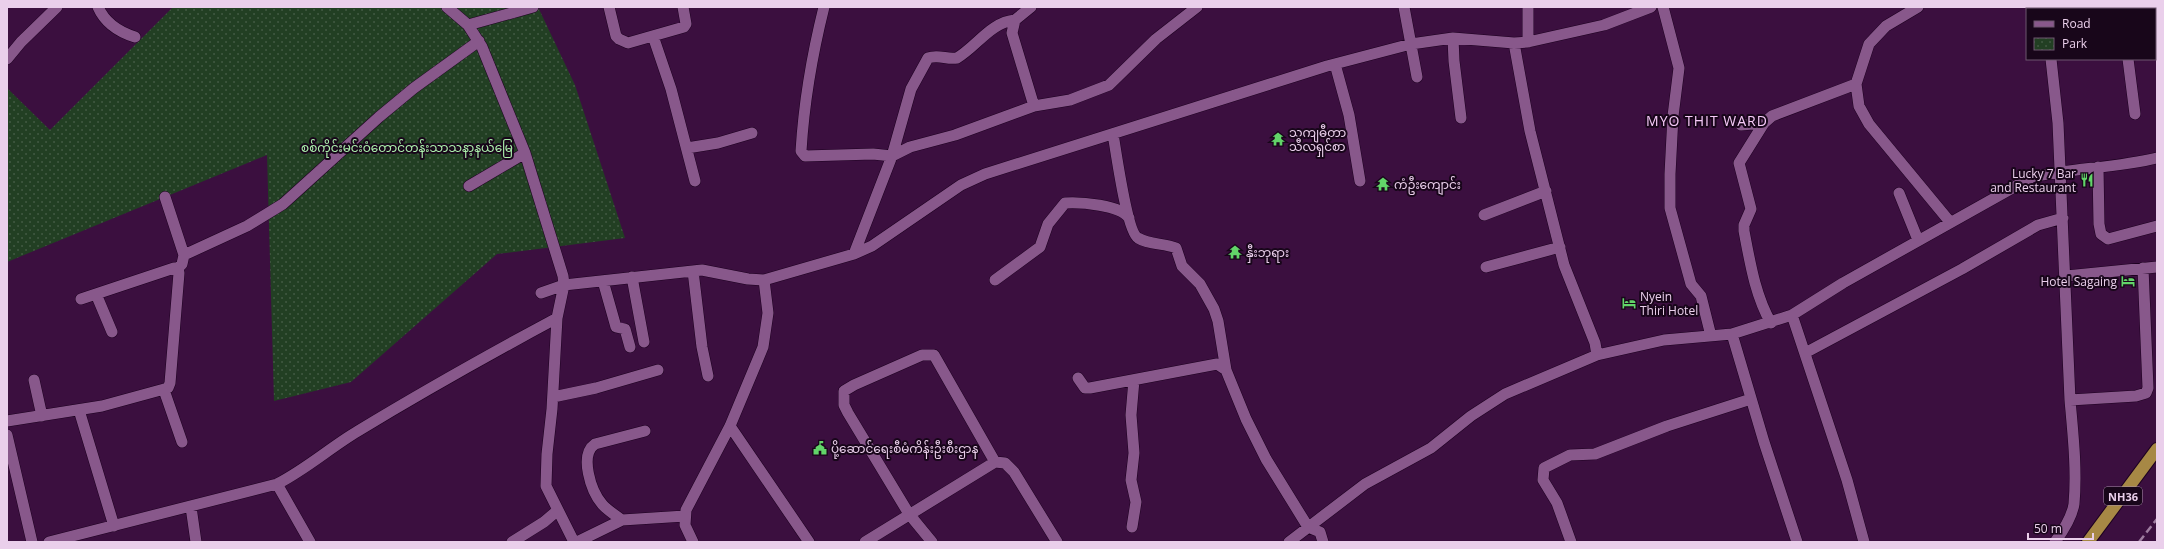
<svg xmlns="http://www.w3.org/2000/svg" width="2164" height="549" font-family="'Open Sans','Noto Sans Myanmar',sans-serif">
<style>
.park{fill:url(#park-dots)}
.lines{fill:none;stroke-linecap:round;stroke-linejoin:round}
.minor-casing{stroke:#1d0020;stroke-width:12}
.highway-casing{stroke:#1d0020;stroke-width:14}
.minor{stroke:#88588b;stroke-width:11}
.highway{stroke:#a78845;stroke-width:12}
.rail{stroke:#9e7ca0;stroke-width:2.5;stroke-dasharray:8 4;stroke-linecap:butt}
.labels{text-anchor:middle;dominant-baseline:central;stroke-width:4;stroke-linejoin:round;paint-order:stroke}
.shield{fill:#18061a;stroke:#ab93ac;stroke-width:1}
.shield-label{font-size:11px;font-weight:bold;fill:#eacfeb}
.poi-label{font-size:12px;fill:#eacfeb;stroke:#18061a;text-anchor:start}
.park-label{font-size:12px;fill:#adf2ad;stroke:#18061a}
.quarter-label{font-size:14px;letter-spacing:1px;fill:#f6caf8;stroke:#18061a}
</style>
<defs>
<pattern id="park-dots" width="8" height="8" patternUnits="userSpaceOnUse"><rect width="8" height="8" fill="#223f23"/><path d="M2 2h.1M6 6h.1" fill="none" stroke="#425a43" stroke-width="1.8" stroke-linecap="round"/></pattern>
</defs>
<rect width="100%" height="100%" fill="#3b0f3f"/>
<!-- park -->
<path class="park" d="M173 7H538L575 85 625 238 497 254 351 382 274 401 267 155 7 262V88L50 130Z"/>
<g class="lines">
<!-- minor casing -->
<g class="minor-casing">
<path id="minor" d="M98 7C105 23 119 32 135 37
M447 7 468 25 482 47 525 153 563 276 564 285 557 318 552 409 547 454 546 486 574 542
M609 7 616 36 619 39 628 43 684 27 686 24 683 7
M824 7C812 55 804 102 801 151L805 156 873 154 892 156 911 89 928 58C939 54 947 60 957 58 977 46 991 22 1015 20
M1031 7 1015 20 1012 33 1034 106
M1404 7 1417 77
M1663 7 1679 68 1673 116 1670 174V208L1691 284 1701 296 1711 336
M2039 7V9
M2128 9 2130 7
M468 25 533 7
M653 36 671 89 695 181
M1453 38 1454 61 1461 118
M1528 42V7
M1514 43 1530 131 1564 265 1595 343 1597 355
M2155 44H2157
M7 59 21 42 57 7
M2051 59 2058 123 2070 400C2073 434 2077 470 2074 504 2072 517 2063 531 2055 542
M2128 59 2135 114
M1335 64 1349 115 1360 181
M1856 84 1859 106 1869 124 1950 222
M1741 125 1764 123
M1113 134C1116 151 1127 232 1138 238 1149 245 1165 243 1176 248L1182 266 1200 284 1214 309 1218 321 1226 370 1246 419 1266 459 1308 527 1320 532 1323 542
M687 148 718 143 752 133
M2098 167 2099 224 2101 234 2108 239 2157 226
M469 186 525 153
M1899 193 1918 240
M1484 215 1546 191
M854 254 892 156 910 147 955 135 1034 106 1070 100 1109 85 1156 39 1197 7
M184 255 247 226 283 204 379 117 414 88 479 41
M1486 267 1560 247
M693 271 702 347 708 376
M2066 276 2157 267
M632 277 644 342
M995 280 1040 247 1048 224 1065 203C1080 202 1121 205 1129 218
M603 281 616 327 625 329 630 347
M541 293 564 285 702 270 748 279 764 280
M96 294 112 332
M81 299 174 268H178L182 264 184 255 165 197
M1792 315 1847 480 1864 542
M1771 323C1755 295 1750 262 1744 231V225L1751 209 1739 163 1764 123 1772 116 1856 84 1869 44 1886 26 1918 7
M1732 334 1764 442 1797 542
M1805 353 1962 269 2038 225 2063 218
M1078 378 1085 388H1090L1217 364 1226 370
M34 380 42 416
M164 390 182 442
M553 397 596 388 658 370
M2070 400 2136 396 2146 393 2148 388 2143 268
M79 410 114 526
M7 421 102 406 168 388 170 383 179 273 178 268
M730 426 809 542
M645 431 595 444C579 455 591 491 602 504 607 510 615 515 622 520L685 516
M7 435 32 542
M277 484 310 542
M191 507 196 542
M1132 527 1136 502 1131 480 1134 453 1131 415 1134 380
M49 542 277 484C305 470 331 447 358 431 424 391 490 354 557 318
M512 542 544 522 558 510
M577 542 622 520
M693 542 685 525 686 510 730 426 763 347 768 313 764 280 854 254 872 246 961 185 985 174 1327 66 1411 44 1453 38 1514 43 1528 42 1604 25 1651 7
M865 542 995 462 1005 463 1014 472 1057 542
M932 542 909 514 848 413 844 405V391L854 385 922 355H934L995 462
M1289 542 1365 484 1431 448 1471 416 1505 394 1597 355 1664 340 1732 334 1792 315 1843 283 2032 177C2073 168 2116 168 2157 158
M1571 542 1557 503 1543 480 1544 468 1570 455 1595 454 1667 426 1751 399"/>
</g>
<!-- highway casing -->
<g class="highway-casing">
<path id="highway" d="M2088 542 2157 449"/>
</g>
<!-- minor -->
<use href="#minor" class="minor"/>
<!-- highway -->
<use href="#highway" class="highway"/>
<!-- rail -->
<path class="rail" d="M2139 542 2157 519"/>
</g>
<!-- icons -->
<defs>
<g id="temple-bare" transform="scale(1.08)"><path d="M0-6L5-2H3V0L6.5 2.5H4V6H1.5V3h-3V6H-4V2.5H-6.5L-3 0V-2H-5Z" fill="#62d469" stroke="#18061a" stroke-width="2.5" paint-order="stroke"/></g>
<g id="restaurant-bare" transform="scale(1.08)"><path d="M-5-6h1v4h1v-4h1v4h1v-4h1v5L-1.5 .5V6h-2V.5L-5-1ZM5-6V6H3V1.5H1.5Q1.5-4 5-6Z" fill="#62d469" stroke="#18061a" stroke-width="2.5" paint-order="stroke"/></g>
<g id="hotel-bare" transform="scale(1.08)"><path d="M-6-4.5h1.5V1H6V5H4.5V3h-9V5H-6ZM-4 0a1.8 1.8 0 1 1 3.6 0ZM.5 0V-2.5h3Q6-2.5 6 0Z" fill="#62d469" stroke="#18061a" stroke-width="2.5" paint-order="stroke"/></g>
<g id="civic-bare" transform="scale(1.08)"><path d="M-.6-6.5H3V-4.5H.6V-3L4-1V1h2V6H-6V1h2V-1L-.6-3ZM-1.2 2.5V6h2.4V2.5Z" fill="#62d469" stroke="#18061a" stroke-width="2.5" paint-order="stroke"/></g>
</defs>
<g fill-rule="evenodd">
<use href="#temple-bare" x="1278" y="139"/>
<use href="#restaurant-bare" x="2087" y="180"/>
<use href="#temple-bare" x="1383" y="184"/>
<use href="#temple-bare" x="1235" y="252"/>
<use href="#hotel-bare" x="2128" y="281"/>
<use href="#hotel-bare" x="1629" y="303"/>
<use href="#civic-bare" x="820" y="448"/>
</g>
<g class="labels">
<!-- shield labels -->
<rect class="shield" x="2104" y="487" width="38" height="18" rx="3"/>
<g class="shield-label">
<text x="2123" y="496">NH36</text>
</g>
<!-- poi labels -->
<g class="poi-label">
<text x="1289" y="132">သကျဓီတာ<tspan x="1289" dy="14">သီလရှင်စာ</tspan></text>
<text x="2076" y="173" text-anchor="end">Lucky 7 Bar<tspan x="2076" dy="14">and Restaurant</tspan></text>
<text x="1394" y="184">ကံဦးကျောင်း</text>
<text x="1246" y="252">နှီးဘုရား</text>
<text x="2117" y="281" text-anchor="end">Hotel Sagaing</text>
<text x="1640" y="296">Nyein<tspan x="1640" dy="14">Thiri Hotel</tspan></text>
<text x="831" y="448">ပို့ဆောင်ရေးစီမံကိန်းဦးစီးဌာန</text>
</g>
<!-- park labels -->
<g class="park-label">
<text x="407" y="147">စစ်ကိုင်းမင်းဝံတောင်တန်းသာသနာ့နယ်မြေ</text>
</g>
<!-- quarter labels -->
<g class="quarter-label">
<text x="1707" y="120">MYO THIT WARD</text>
</g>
</g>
<!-- border -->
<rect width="2164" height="549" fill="none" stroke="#eacfeb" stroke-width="16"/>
<!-- legend -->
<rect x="2026" y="8" width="130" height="52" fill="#18061a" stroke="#6c566e"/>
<rect x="2034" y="21" width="20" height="6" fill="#88588b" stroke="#6c566e"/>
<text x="2062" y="28" font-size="12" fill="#eacfeb">Road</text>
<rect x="2034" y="38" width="20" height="12" fill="url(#park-dots)" stroke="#6c566e"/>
<text x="2062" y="48" font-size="12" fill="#eacfeb">Park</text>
<!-- scale -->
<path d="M2028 533v6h65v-6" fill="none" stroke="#eacfeb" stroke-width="2"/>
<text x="2034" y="533" font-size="12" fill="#eacfeb" stroke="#18061a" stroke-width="3" paint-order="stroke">50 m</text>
</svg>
